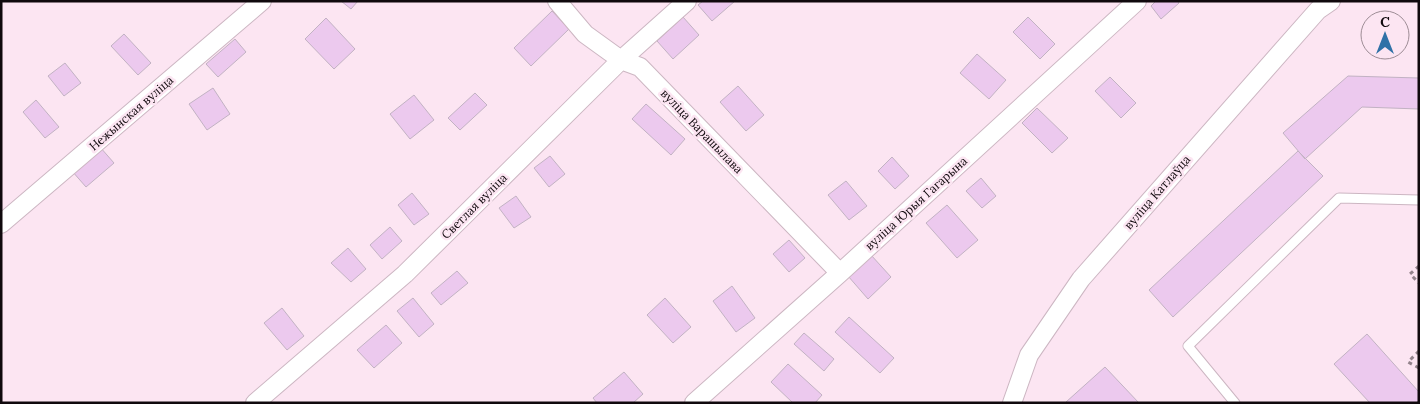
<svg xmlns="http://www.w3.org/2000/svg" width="1420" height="404" font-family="Lora,serif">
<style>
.building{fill:#ecc9ee;stroke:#c2b2c3}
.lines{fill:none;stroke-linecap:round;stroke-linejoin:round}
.lane-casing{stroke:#ccb6c2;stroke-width:11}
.street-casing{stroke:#ccb6c2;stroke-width:20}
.path{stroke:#93838c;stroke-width:3;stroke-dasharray:4 4;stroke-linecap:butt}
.lane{stroke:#fff;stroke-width:9}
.street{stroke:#fff;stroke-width:18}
.labels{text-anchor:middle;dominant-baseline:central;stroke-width:5;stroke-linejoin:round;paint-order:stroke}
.street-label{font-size:12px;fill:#10090d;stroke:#fce5f2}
</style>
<rect width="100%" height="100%" fill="#fce5f2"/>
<!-- building -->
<path class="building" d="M341 1H358L351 9Z
M703 1H735L712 21 698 5Z
M1156 1H1178L1179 3 1161 19 1151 6Z
M552 11 569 29 531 66 514 48Z
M683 17 699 35 673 59 657 41Z
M1028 17 1055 44 1040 59 1013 32Z
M326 18 355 49 334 69 305 39Z
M124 34 151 63 138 75 111 46Z
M235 39 246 52 218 77 206 64Z
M977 54 1006 80 989 99 960 73Z
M65 63 81 83 64 96 48 76Z
M1348 76 1419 78V109L1362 107 1305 159 1283 133Z
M1110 77 1136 103 1121 118 1095 91Z
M738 86 764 115 746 131 720 102Z
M213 88 230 114 207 130 189 104Z
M475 93 487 105 460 130 448 118Z
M414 95 434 120 410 139 390 114Z
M36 100 59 127 45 138 23 112Z
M646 104 685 139 671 155 632 119Z
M1037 108 1068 138 1052 153 1022 123Z
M100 147 114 163 86 187 72 171Z
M1298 151 1323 176 1173 317 1149 290Z
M550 156 565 174 549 187 534 168Z
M892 157 909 176 895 189 878 171Z
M981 178 996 196 982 208 966 191Z
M846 181 867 206 849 220 828 195Z
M412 193 429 214 414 225 398 205Z
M516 196 531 217 514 228 499 208Z
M947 205 978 240 957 258 926 223Z
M390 227 402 241 382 259 370 245Z
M789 240 805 258 789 272 773 254Z
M348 248 366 269 351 282 331 263Z
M871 255 891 277 868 299 848 276Z
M457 271 468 283 441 305 431 293Z
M732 286 755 318 736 332 713 301Z
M413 298 434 324 419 337 397 311Z
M665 298 691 327 673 343 647 315Z
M282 308 304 336 287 350 264 323Z
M849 317 894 358 880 373 835 332Z
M386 325 402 343 374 368 357 350Z
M804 333 834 359 824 371 794 344Z
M1367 334 1419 392V400L1416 403H1370L1334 364Z
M788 364 822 395 815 403H793L771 382Z
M1105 367 1139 403H1067L1066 402Z
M624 372 643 394 633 403H597L593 398Z"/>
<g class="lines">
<!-- lane casing -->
<g class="lane-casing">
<path id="lane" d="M1235 403 1188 346 1339 198 1419 200"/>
</g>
<!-- street casing -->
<g class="street-casing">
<path id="street" d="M557 1 585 34 621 60 640 67 840 273
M1 224 262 1
M255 403 405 274 621 60 687 1
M694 403 840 273 1137 1
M1012 403 1029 355 1081 279 1318 10 1331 1"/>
</g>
<!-- path -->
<path class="path" d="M1419 266 1410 274 1419 283
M1419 351 1408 362 1419 368"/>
<!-- lane -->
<use href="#lane" class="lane"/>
<!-- street -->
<use href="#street" class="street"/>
</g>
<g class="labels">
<!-- street labels -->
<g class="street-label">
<text transform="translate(131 113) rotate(-41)">Нежынская вуліца</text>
<text transform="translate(702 131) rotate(46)">вуліца Варашылава</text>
<text transform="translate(1157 192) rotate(-49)">вуліца Катлаўца</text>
<text transform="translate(916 203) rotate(-42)">вуліца Юрыя Гагарына</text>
<text transform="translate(474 206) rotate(-45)">Светлая вуліца</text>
</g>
</g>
<!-- border -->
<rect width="1420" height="404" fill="none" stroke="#10090d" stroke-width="5"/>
<!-- north arrow -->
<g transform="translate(1385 35)"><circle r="24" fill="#fce5f2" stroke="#9e8d96"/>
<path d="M0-4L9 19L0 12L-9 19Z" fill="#2f71a7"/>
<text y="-8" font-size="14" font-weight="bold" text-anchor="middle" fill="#10090d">С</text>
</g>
</svg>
